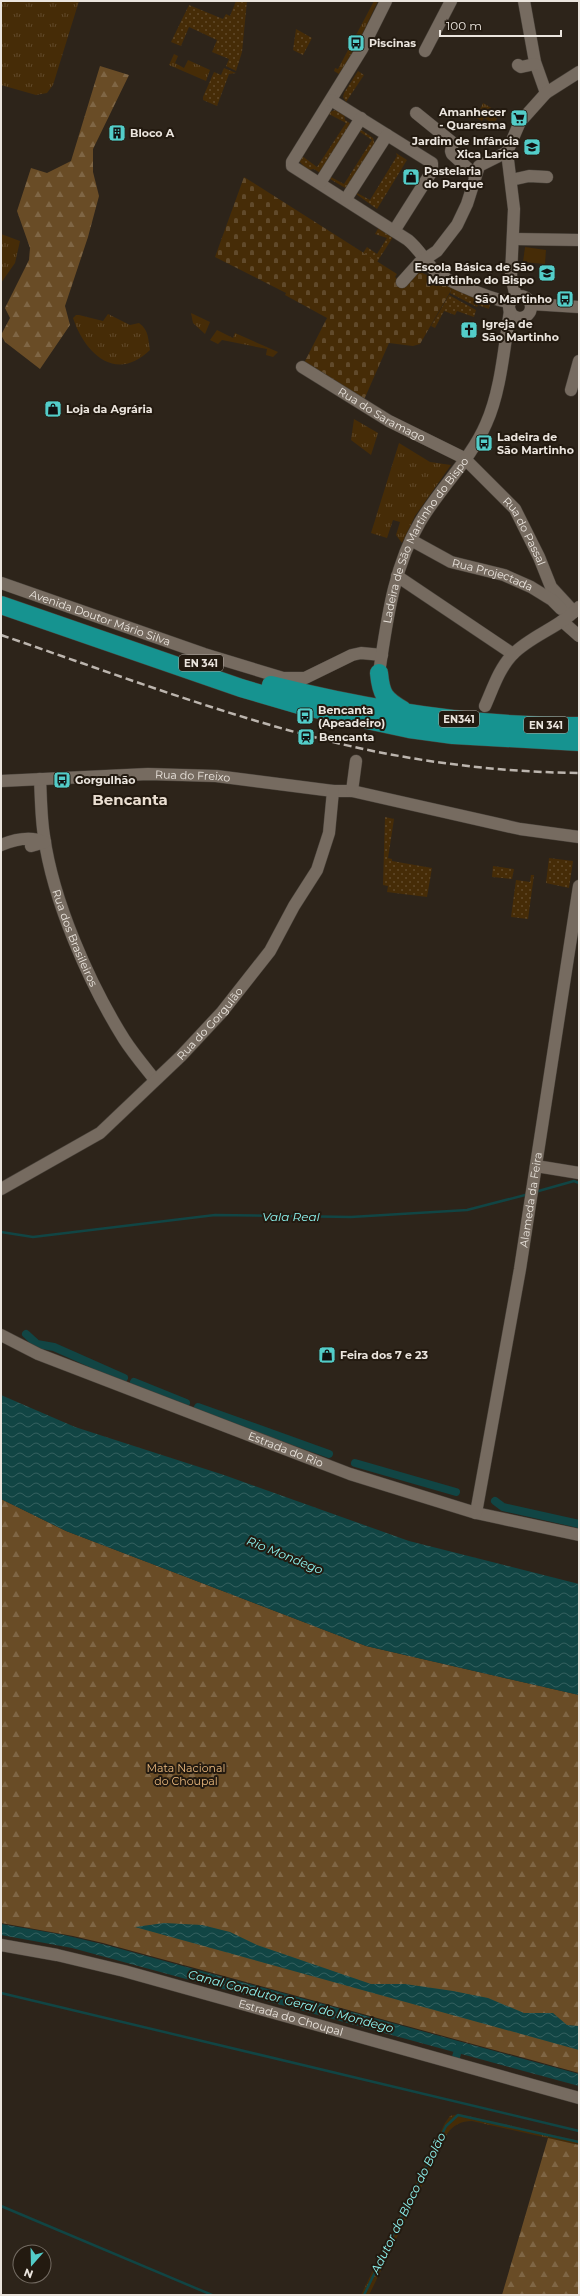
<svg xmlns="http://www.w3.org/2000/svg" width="580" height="2296" font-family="Montserrat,sans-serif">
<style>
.grass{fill:url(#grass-tufts)}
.forest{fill:url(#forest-firs)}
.cemetery{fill:url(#cemetery-stones)}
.park{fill:url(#park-dots)}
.pitch{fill:#462c07}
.water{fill:url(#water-waves)}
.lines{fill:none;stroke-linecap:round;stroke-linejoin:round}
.stream{stroke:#114544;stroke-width:2.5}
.canal{stroke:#114544;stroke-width:8}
.minor-casing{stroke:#484139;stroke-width:13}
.highway-casing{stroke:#484139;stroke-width:19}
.minor{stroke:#766b60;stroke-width:12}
.highway{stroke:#169390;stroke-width:18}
.rail{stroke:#bcb5ae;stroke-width:2.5;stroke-dasharray:8 4;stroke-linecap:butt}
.labels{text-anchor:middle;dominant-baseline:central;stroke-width:4;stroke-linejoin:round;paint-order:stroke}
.shield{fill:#231a10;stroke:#afa8a0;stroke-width:1}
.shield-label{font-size:10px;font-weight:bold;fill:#ebe5de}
.poi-label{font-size:11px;font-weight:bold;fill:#ebe5de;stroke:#231a10;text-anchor:start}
.street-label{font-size:11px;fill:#ebe5de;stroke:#231a10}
.park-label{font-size:11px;fill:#edbb7f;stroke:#231a10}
.water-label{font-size:12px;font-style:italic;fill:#8df4f0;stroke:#231a10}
.district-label{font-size:15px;font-weight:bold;fill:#ebdfd2;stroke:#231a10}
</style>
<defs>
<pattern id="grass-tufts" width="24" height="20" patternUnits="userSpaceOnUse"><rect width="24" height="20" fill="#462c07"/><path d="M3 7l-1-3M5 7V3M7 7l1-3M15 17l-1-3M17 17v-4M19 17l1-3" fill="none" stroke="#614a2b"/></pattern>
<pattern id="forest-firs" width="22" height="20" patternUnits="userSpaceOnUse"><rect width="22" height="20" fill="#694c26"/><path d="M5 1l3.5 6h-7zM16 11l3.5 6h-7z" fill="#7f6645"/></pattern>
<pattern id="cemetery-stones" width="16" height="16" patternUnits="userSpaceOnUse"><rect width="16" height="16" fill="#462c07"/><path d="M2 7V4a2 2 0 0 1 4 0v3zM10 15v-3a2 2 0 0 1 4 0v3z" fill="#614a2b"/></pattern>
<pattern id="park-dots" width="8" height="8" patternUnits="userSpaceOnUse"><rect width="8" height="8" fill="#462c07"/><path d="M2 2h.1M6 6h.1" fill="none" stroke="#614a2b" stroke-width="1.8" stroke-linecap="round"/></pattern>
<pattern id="water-waves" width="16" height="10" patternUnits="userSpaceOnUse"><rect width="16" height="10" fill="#114544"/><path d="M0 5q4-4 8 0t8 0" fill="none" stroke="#34605f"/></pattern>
</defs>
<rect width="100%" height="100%" fill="#2d241a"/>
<!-- grass -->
<path class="grass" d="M1 1H79L53 85 47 93 36 95 1 85Z
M374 1H378L357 45 339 74 334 71 335 68 338 69Z
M174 54 178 56 175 63 184 68 188 60 210 70 206 81 169 65Z
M483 103 500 113 494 124 484 118 482 121 476 118Z
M1 234 20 241 15 263 1 283Z
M191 313 210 322 205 334 193 323Z
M108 314 130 325 139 323C149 330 148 339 150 350 116 383 85 354 73 318L76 315H79L103 321Z
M217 330 233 338 235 333 278 352 273 357 266 355 267 349 222 340 218 344 210 340Z
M354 419 378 433 371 455 351 440Z
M399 443 430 462 451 465 415 516 402 543 396 535 400 522 393 520 387 538 371 533Z
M459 2114 579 2141V2145L472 2121C461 2121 453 2125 447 2134L369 2295H361L445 2123 450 2116Z"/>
<!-- forest -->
<path class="forest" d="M100 66 129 75 93 149V172L99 196 88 237 65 306 70 325 40 369 5 342 1 335 10 318 5 308 29 260 30 248 17 211 31 168 47 173 71 161Z
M1 1499 66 1531 366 1646 579 1695V2073L103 1943 73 1936 1 1923Z
M548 2138 579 2145V2295H502Z"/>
<!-- cemetery -->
<path class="cemetery" d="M244 177 397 274 395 277 402 282 418 271 453 287 420 344 413 346 389 343 363 402 304 363 327 318 285 295 286 293 215 257Z"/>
<!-- park -->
<path class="park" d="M236 1H247L242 52 236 71 226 66 229 59 212 52 217 40 189 27 181 46 171 42 189 5 223 19 226 14 230 16Z
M296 29 312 38 303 55 293 50Z
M224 68 236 73 229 74 217 106 203 100V97L214 72 221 75Z
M358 71 364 75 346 102 343 97 344 93Z
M335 110 344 114 345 120 351 124 320 173 314 169 307 170 300 162V158L302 156 317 167 346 123 327 113Z
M360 129 373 138 375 145 347 189 330 179 331 177 344 184 372 140 357 130Z
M396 153 407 160 377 209 356 194 357 193 370 200 397 156Z
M379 227 393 237 377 262 363 253 367 247 377 254 387 238 375 234Z
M453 287 490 304 489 309 478 305 477 307 450 293Z
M449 295 476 310 474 317 457 311 455 315 444 311 435 328 431 326Z
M385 817 394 819 388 858 392 859V861L432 868 427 897 387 892 388 886 383 885Z
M549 858 573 861 569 888 546 883Z
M493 866 514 869 512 879 492 877Z
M531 875H534L528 919 511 917 516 880 530 882Z"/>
<!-- pitch -->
<path class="pitch" d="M525 247 546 250 545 264 523 262Z"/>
<!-- water -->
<path class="water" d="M1 1395 75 1427 224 1475 409 1541 579 1584V1695L366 1646 66 1531 1 1499Z
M164 1923 202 1925 230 1932 257 1945 371 1984H405L453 1991 488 1998 524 2013H553L567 2025 579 2026V2050L135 1927Z
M1 1924 64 1935 106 1945 579 2074V2086L72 1948 1 1935Z"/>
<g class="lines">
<!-- stream -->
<path class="stream" d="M535 1192 574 1181 579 1183
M1 1232 33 1237 215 1215 351 1217 467 1210 529 1194
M1 1993 579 2131
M1 2206 212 2295
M364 2295 446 2126 458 2115 579 2142"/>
<!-- canal -->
<path class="canal" d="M26 1334 37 1344 54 1347 124 1378
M134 1382 186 1403
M198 1407 329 1454
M355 1463 456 1492
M495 1501 503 1507 579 1524
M456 2057 459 2047"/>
<!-- minor casing -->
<g class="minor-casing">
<g id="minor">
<path d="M386 1 362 49 292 162V166L408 240C419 249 425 261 435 271 445 281 496 301 510 302"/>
<path d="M524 1 535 62 546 93"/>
<path d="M425 51 451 1"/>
<path d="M518 65 521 67 535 64"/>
<path d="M331 100 432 163V171L394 231"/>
<path d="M416 113 453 143 451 151 452 154 475 175"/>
<path d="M511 180 529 176 547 177"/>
<path d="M320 183 361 118"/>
<path d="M346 199 387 135"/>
<path d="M514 239 579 240"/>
<path d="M402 282 419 263 437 251 457 225 467 204 479 166 507 152"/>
<circle cx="520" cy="307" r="11"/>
<path d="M516 297 511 276 514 209 507 152 520 122 546 93 579 72"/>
<path d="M531 304 579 307"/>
<path id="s1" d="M302 367 389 421 464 458 515 509 539 557 551 587 574 612"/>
<path d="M571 390 579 361"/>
<path id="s2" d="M411 540 451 562 504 575 531 587 552 600 561 609"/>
<path d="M397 576 513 654"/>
<path id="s3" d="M1 583 204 654 283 678H305L352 655 361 653 382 655"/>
<path d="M562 621 579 636"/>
<path id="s4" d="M379 673C387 621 393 568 420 522 440 488 471 459 486 424 501 391 504 347 510 311"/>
<path d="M485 706C493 688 499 669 512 655 531 635 561 627 579 607"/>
<path id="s5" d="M40 779C41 798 41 818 44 836 53 901 89 983 124 1039 133 1053 144 1066 155 1080"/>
<path id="s6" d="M1 781 148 774 216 776 333 791H352L520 829 579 837"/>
<path d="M352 791 356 761"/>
<path d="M1 845C15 839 31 836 45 842L31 846"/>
<path d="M536 1166 579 1173"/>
<path id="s7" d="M1 1189 100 1133 181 1056 222 1012 270 951 294 906 317 870 329 833 333 791"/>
<path id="s8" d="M1 1335 38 1354 350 1474 476 1513 579 1535"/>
<path id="s9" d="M476 1513 520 1269 579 886"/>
<path id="s10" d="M1 1945 57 1955 124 1971 579 2098"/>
</g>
</g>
<!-- highway casing -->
<g class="highway-casing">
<path id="highway" d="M1 605 241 688 306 707 409 729 453 735 579 742
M379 673C381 694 384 699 403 710
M271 685C371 710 475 727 579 726"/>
</g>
<!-- minor -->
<use href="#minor" class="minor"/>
<!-- highway -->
<use href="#highway" class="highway"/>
<!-- rail -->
<path class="rail" d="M1 635C112 673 223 715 337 743 416 762 498 772 579 773"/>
</g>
<!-- icons -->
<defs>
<g id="bus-square" transform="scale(0.9)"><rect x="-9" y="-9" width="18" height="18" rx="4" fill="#53cdc9" stroke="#231a10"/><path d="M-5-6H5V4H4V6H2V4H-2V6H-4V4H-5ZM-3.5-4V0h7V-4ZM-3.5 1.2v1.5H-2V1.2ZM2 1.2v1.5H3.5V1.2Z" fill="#111"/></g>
<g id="supermarket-square" transform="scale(0.9)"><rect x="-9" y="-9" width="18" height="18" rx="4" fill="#53cdc9" stroke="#231a10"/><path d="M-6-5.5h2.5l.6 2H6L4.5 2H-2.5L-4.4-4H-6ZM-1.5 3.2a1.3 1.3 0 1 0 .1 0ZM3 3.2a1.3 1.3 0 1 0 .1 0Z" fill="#111"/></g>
<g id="building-square" transform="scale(0.9)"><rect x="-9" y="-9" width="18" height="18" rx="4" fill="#53cdc9" stroke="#231a10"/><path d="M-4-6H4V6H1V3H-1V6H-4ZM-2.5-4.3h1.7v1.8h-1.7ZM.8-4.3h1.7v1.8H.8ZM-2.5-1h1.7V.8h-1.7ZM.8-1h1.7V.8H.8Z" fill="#111"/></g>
<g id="school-square" transform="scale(0.9)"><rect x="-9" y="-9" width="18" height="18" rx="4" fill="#53cdc9" stroke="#231a10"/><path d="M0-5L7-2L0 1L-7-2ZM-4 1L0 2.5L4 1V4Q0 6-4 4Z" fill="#111"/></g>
<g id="shop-square" transform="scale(0.9)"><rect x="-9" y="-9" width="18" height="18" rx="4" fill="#53cdc9" stroke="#231a10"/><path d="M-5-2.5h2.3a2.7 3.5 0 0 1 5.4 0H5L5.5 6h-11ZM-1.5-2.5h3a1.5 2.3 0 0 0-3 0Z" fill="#111"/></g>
<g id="church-square" transform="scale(0.9)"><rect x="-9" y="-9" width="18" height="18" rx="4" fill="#53cdc9" stroke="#231a10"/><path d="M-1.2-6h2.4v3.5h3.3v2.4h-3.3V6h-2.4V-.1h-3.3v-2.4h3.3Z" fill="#111"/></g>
<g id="station-square" transform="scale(0.9)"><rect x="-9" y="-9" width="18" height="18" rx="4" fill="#53cdc9" stroke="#231a10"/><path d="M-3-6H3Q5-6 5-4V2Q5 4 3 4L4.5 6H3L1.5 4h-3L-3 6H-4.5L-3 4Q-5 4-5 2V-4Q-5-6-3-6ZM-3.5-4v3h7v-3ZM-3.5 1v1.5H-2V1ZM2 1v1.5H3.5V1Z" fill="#111"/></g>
</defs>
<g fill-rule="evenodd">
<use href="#bus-square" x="356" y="43"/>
<use href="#supermarket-square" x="519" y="118"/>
<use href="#building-square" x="117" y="133"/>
<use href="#school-square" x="532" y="147"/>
<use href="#shop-square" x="411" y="177"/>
<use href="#school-square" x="547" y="273"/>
<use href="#bus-square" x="565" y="299"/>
<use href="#church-square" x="469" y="330"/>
<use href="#shop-square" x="53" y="409"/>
<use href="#bus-square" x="484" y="443"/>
<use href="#bus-square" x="305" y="716"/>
<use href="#station-square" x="306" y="737"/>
<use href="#bus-square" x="62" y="780"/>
<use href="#shop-square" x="327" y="1355"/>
</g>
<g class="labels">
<!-- shield labels -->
<g class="shield">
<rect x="179" y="655" width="44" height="16" rx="3"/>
<rect x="439" y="711" width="40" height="16" rx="3"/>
<rect x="524" y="717" width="44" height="16" rx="3"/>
</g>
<g class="shield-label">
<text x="201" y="663">EN 341</text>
<text x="459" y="719">EN341</text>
<text x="546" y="725">EN 341</text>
</g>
<!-- poi labels -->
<g class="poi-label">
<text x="369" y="43">Piscinas</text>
<text x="506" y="112" text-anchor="end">Amanhecer<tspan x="506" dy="13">- Quaresma</tspan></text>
<text x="130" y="133">Bloco A</text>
<text x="519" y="141" text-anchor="end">Jardim de Infância<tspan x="519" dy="13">Xica Larica</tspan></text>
<text x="424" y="171">Pastelaria<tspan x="424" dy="13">do Parque</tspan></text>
<text x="534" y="267" text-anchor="end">Escola Básica de São<tspan x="534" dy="13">Martinho do Bispo</tspan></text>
<text x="552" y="299" text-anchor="end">São Martinho</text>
<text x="482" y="324">Igreja de<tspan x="482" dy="13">São Martinho</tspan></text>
<text x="66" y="409">Loja da Agrária</text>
<text x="497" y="437">Ladeira de<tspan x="497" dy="13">São Martinho</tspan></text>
<text x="318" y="710">Bencanta<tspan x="318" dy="13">(Apeadeiro)</tspan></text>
<text x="319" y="737">Bencanta</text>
<text x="75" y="780">Gorgulhão</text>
<text x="340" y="1355">Feira dos 7 e 23</text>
</g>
<!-- street labels -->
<g class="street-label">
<text stroke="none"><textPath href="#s1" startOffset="93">Rua do Saramago</textPath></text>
<text stroke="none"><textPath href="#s1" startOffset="282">Rua do Passal</textPath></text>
<text stroke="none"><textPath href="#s4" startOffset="143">Ladeira de São Martinho do Bispo</textPath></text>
<text stroke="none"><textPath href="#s2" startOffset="89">Rua Projectada</textPath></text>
<text stroke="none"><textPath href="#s3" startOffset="105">Avenida Doutor Mário Silva</textPath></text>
<text stroke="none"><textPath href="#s6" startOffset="192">Rua do Freixo</textPath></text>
<text stroke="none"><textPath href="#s5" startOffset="164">Rua dos Brasileiros</textPath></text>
<text stroke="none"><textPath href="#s7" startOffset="269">Rua do Gorgulão</textPath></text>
<text stroke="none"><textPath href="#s9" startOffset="318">Alameda da Feira</textPath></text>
<text stroke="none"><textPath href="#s8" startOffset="307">Estrada do Rio</textPath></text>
<text stroke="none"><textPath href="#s10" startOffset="299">Estrada do Choupal</textPath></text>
</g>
<!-- park labels -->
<g class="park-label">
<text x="186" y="1768">Mata Nacional<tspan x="186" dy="13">do Choupal</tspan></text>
</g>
<!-- water labels -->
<g class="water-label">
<text x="291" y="1216">Vala Real</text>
<text transform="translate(285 1555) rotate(22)">Rio Mondego</text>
<text transform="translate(291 2001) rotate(15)">Canal Condutor Geral do Mondego</text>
<text transform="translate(408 2203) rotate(-64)">Adutor do Bloco do Bolão</text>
</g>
<!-- district labels -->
<g class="district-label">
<text x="130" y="799">Bencanta</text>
</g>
</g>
<!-- border -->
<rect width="580" height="2296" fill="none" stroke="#ebe5de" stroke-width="4"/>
<!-- north arrow -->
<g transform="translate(32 2264) rotate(200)"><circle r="19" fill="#231a10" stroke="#736b62"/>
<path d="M0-3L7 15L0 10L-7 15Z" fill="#53cdc9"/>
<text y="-6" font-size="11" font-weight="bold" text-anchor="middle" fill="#ebe5de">N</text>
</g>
<!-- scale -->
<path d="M440 30v6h121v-6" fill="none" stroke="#ebe5de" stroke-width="2"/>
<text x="446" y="30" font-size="12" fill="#ebe5de" stroke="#231a10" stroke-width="3" paint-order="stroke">100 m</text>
</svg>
